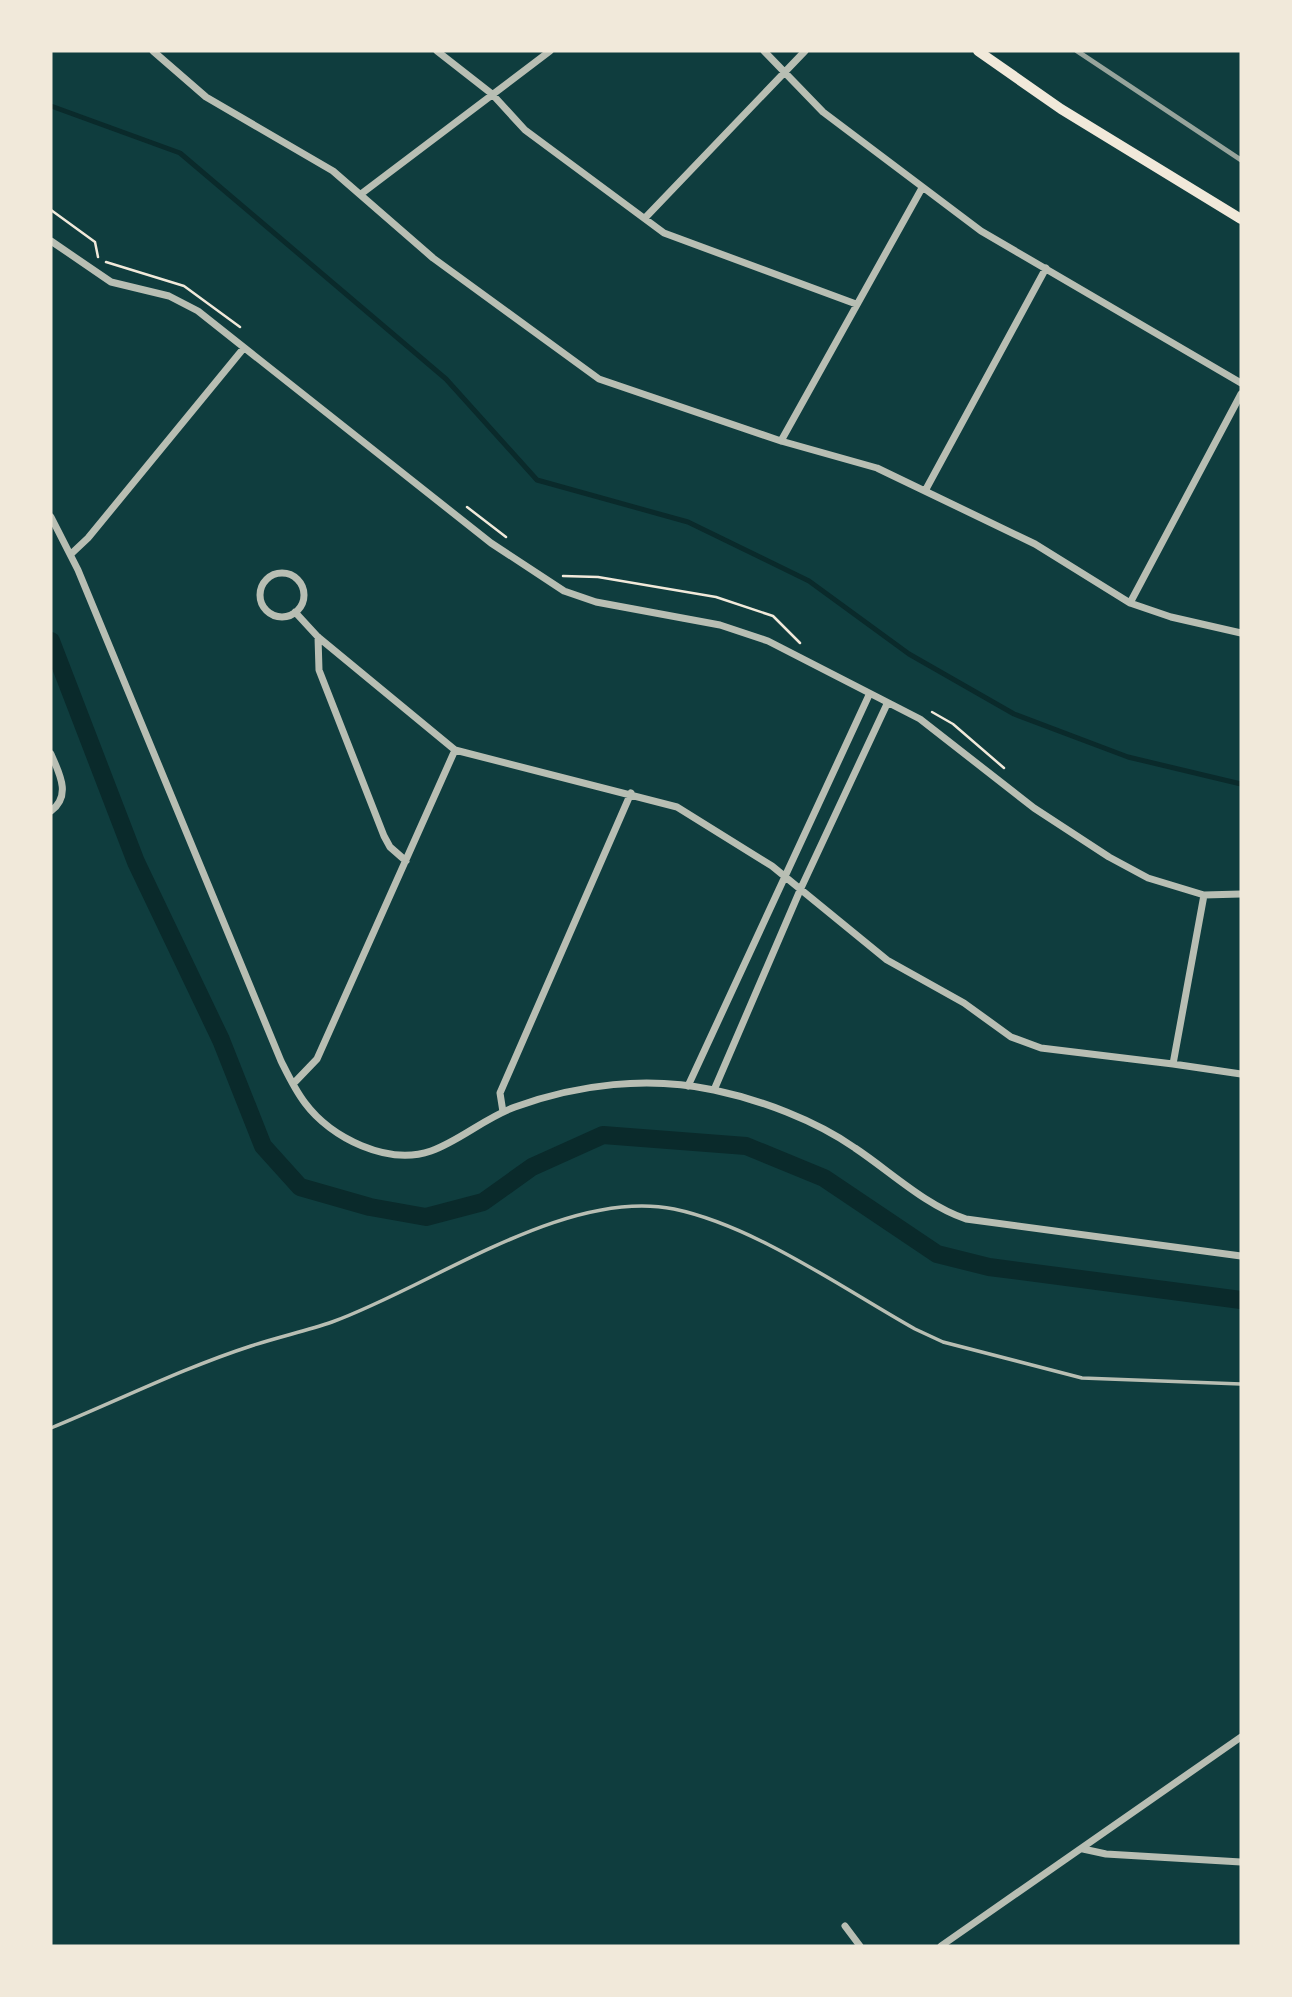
<svg xmlns="http://www.w3.org/2000/svg" width="1292" height="1997" font-family="Spectral,serif">
<style>
.lines{fill:none;stroke-linecap:round;stroke-linejoin:round}
.stream{stroke:#0a2a2b;stroke-width:5}
.canal{stroke:#0a2a2b;stroke-width:18}
.path{stroke:#f1e9da;stroke-width:2.5}
.service{stroke:#b8beb3;stroke-width:3.5}
.minor{stroke:#b8beb3;stroke-width:7}
.secondary{stroke:#f1e9da;stroke-width:10}
.rail{stroke:#97a49c;stroke-width:5}
</style>
<rect width="100%" height="100%" fill="#0f3d3e"/>
<g class="lines">
<!-- stream -->
<path class="stream" d="M51 106 180 153 446 379 537 480 688 522 809 581 909 654 1014 714 1128 757 1241 784"/>
<!-- canal -->
<path class="canal" d="M51 641 136 862 221 1040 263 1146 300 1187 370 1207 426 1217 483 1202 532 1167 603 1135 746 1146 824 1178 937 1254 989 1267 1241 1300"/>
<!-- path -->
<path class="path" d="M51 210 95 242 98 257
M106 262 184 286 240 327
M467 507 506 537
M563 576 598 577 716 597 773 616 800 643
M932 712 953 724 1004 768"/>
<!-- service -->
<path class="service" d="M51 1428C117 1401 183 1368 251 1346 278 1337 306 1331 332 1322 432 1286 566 1187 674 1209 755 1226 842 1288 915 1329L943 1342 1082 1378 1241 1384"/>
<!-- minor -->
<path class="minor" d="M153 51 206 97 333 171 433 258 599 379 781 441 877 468 1035 544 1130 603 1171 617 1241 633
M437 51 492 94 525 130 664 233 856 304
M764 51 823 112 981 231 1241 383
M361 194 550 51
M645 218 805 51
M51 241 111 282 169 296 198 311 491 543 564 591 596 602 720 625 768 641 920 719 1034 808 1109 857 1148 878 1204 895 1241 894
M781 441 922 188
M925 491 1046 268
M51 517 78 570 281 1061C288 1075 295 1090 305 1103 331 1138 388 1166 431 1151 461 1140 486 1117 515 1107 578 1084 648 1076 714 1090 761 1100 815 1120 855 1148 891 1172 925 1205 966 1219L1241 1256
M71 554 88 538 243 349
M260 595a22 22 0 1 1 44 0a22 22 0 1 1-44 0Z
M1130 603 1241 394
M295 612 318 637 455 750 677 807 772 866 887 960 964 1003 1011 1037 1041 1048 1173 1064
M318 637 319 670 384 836 390 847 406 861
M51 754C59 773 72 795 51 811
M1204 895 1173 1064 1241 1074
M293 1084 317 1059 455 750
M688 1086 869 695
M714 1090 801 888 887 704
M503 1112 500 1093 631 793
M1083 1849 1106 1854 1241 1862
M845 1926 860 1946
M941 1946 1241 1737"/>
<!-- secondary -->
<path class="secondary" d="M978 51 1061 109 1241 219"/>
<!-- rail -->
<path class="rail" d="M1077 51 1241 160"/>
</g>
<!-- border -->
<rect width="1292" height="1997" fill="none" stroke="#f1e9da" stroke-width="105"/>
</svg>
